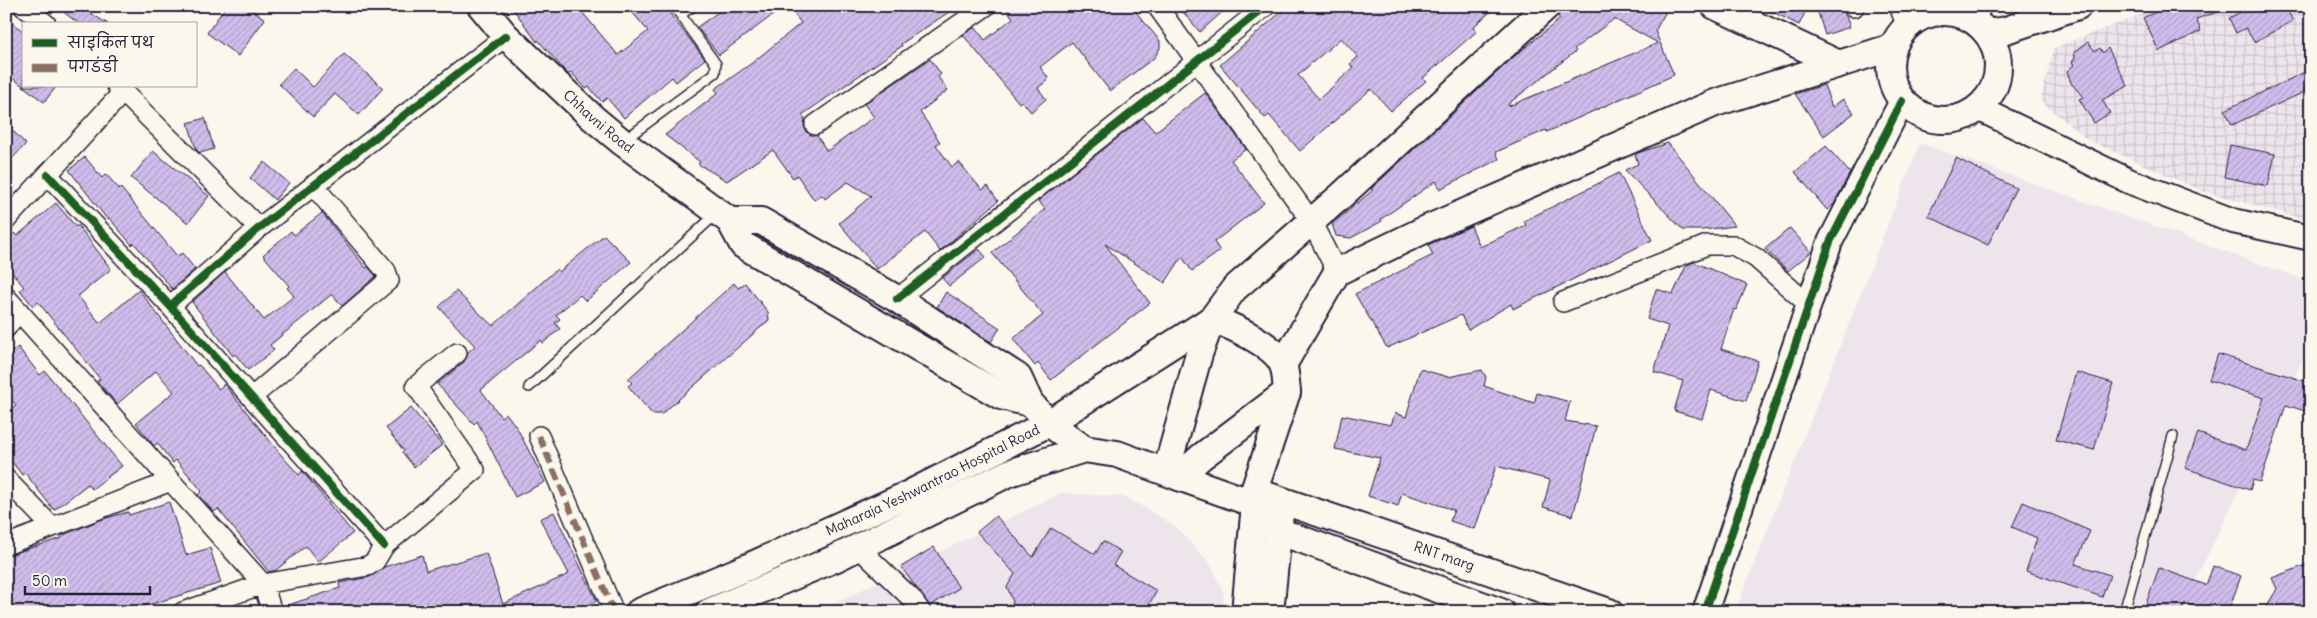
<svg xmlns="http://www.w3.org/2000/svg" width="2317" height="618" font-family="Delius,'Playpen Sans Deva',sans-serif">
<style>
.built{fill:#eee5ec}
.industrial{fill:url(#industrial-grid)}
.building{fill:url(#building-hatch);stroke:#22223b;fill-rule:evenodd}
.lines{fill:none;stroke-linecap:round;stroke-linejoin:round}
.service-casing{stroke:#22223b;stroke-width:12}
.minor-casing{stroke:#22223b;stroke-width:22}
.tertiary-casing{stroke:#22223b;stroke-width:28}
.secondary-casing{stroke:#22223b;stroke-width:30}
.service{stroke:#fbf7ec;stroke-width:9}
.minor{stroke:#fbf7ec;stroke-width:19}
.tertiary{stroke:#fbf7ec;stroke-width:24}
.secondary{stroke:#fbf7ec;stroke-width:26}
.quiet{stroke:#8d6e63;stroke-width:6;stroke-dasharray:12 6;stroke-linecap:butt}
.cycleway-casing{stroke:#fbf7ec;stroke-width:11}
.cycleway{stroke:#1b5e20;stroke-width:8}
.labels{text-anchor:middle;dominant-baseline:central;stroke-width:4;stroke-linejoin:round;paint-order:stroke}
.street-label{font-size:14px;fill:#22223b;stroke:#fbf7ec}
</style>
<defs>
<pattern id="industrial-grid" width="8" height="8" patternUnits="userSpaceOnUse" patternTransform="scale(1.25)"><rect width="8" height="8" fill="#eee5ec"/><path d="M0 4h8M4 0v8" fill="none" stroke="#ccc4cb"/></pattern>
<pattern id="building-hatch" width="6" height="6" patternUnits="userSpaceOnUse" patternTransform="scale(1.25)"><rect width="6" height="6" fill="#d1bcec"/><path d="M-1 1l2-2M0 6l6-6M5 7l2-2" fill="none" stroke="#b3a1cb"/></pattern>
</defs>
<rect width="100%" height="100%" fill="#fbf7ec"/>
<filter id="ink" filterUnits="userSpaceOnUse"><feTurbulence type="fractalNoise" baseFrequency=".02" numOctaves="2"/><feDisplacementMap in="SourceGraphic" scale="10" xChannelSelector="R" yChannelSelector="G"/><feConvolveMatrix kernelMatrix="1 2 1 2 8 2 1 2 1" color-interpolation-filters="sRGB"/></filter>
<g filter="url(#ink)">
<!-- built -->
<path class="built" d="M1920 143 2311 282V342L2180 612H1735Z
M1061 493 1126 497 1175 526 1210 563 1224 593 1223 612H816Z"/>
<!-- industrial -->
<path class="industrial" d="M2163 6H2311V221L2202 191 2088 140 2040 101 2054 48Z"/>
<!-- building -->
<path class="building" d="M56 6H79L108 24H79Z
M226 6H247L265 19 238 56 207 33Z
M511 6H577L618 55 648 31 627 6H664L705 59 676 82 672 77 624 118 607 98 602 102 589 87 586 89 571 72 568 74 564 70 538 40 537 42Z
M727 6H785L719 55 697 27Z
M788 6H958L901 44 902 46 802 115 805 119 804 125 806 132 817 136 827 151 874 117 864 104 930 59 941 74 938 77 948 90 920 112 940 142 936 145 952 167 959 162 982 190 988 186 998 201 940 251 925 232 877 269 839 223 871 196 848 182 825 199 822 195 814 200 797 175 793 178 773 150 727 181 698 164 700 162 665 135 718 93 715 89 752 63 801 23Z
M1004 6H1131L1160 41V48L1155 57 1110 91 1072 42 1040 67 1049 79 1038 88 1046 99 1031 112 1022 101 1019 103 963 35 975 27 985 40 1013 18Z
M1178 6H1229L1200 32Z
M1288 6H1497L1473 27 1477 31 1423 78 1426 81 1391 111 1371 89 1300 151 1269 115 1265 118 1220 65ZM1341 38 1358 57 1350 64 1353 68 1319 99 1298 75Z
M1562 6H1669L1655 31 1674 75 1547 132 1546 130 1496 152 1499 159 1440 189 1436 181 1381 219 1382 221 1351 238 1336 236 1332 224 1373 190 1371 189 1516 55 1560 19 1558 16ZM1614 19 1658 43 1509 106 1508 104 1576 51 1574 49Z
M1761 6H1808L1799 25Z
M1816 6H1842L1850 27 1825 35Z
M1911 6H1942V7L1915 18Z
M2168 6H2226L2227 9 2196 19 2201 31 2159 51 2143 18Z
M2253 6H2285L2293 21 2254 42 2246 28 2236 33 2229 18Z
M6 18 24 32V86H57L44 102 6 73Z
M2088 42 2095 51 2100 48 2103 53 2108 48 2128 86 2102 100 2110 113 2094 123 2079 99 2083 97 2071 83 2067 71 2074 65 2072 62 2075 58 2074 52Z
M344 54 383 88 359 115 335 94 313 117 279 84 294 68 313 87Z
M2311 69V89L2232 125 2225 110Z
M1824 85 1832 107 1843 99 1854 113 1824 136 1795 94Z
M1205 93 1246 149 1231 160 1264 203 1214 242 1220 251 1192 271 1182 257 1165 283 1105 244 1150 303 1051 380 1038 363 1035 366 1013 339 1043 315 992 253 1045 209 1038 201 1143 118 1155 132Z
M205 118 214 149 200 153 196 149 188 123Z
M6 124 26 144 6 165Z
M1668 143 1735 226 1702 230H1683L1625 170 1638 164 1635 154Z
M2230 145 2275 154 2268 186 2224 177Z
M1826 146 1850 173 1834 204 1827 210 1795 172Z
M153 151 209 196 188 223 131 178Z
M85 157 102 178 106 174 119 189 120 187 177 256 182 253 195 269 172 289 134 243 132 245 109 218 107 219 69 170Z
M1956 158 2016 188 1988 245 1928 216Z
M264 162 289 183 275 200 250 178Z
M1619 173 1652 240 1513 309 1511 304 1468 330 1461 315 1387 348 1355 294 1433 255 1428 245 1471 226 1480 247 1526 225 1524 221Z
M56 203 76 227 78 225 111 269 78 296 100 323 139 290 197 366 199 365 219 389 224 384 282 456 299 475 302 471 353 533 318 562 306 546 276 570 269 572 218 509 214 512 198 495 202 491 176 460 173 463 157 443 154 446 136 423 174 392 156 371 117 404 97 381 100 379 38 302 33 306 20 290 24 287 6 265V239L14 233 17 236Z
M322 213 366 268 368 267 376 276 342 306 332 294 270 345 274 350 248 370 235 354 233 356 192 302 225 272 264 320 294 296 287 288 289 286 263 255 291 231 294 235Z
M1790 228 1811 252 1788 271 1765 249Z
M604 235 631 262 586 301 580 295 556 315 560 319 555 323 560 329 543 343 541 340 481 390 501 417 506 413 517 428 545 482 515 497 477 421 474 424 437 384 464 362 468 352 475 346 439 307 456 291 493 326 557 269 559 272Z
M979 249 986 257 949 286 942 278Z
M1694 262 1747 285 1736 310 1734 309 1721 349 1758 361 1746 401 1711 390 1702 419 1674 411 1683 381 1654 372 1668 326 1647 319 1656 289 1673 294 1686 266Z
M734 283 738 288 745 283 768 312 769 320 662 414H652L628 386 632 383 628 379Z
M946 292 1000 328 991 342 937 307Z
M18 347 40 375 45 371 122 466 92 489 88 484 54 510 25 473 22 475 6 454V413L16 405 6 393V356Z
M2218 354 2311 383V392L2305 411 2286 405 2260 482 2253 480 2250 490 2185 468 2198 433 2246 450 2264 398 2209 380Z
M1420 369 1448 377 1482 370 1486 377 1484 386 1534 403 1537 393 1570 402 1565 421 1596 426 1573 516 1543 507 1550 480 1496 466 1475 529 1450 521 1454 510 1402 493 1398 506 1368 496 1380 458 1335 449 1342 415 1391 425 1395 413 1406 417Z
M2076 372 2113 383 2094 450 2056 440Z
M411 408 442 445 414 467 402 452 404 451 386 428Z
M169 502 186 555 210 548 221 583 125 612H6V556L62 538 61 536 103 519 128 512 129 515Z
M2023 502 2090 531 2075 564 2110 575 2102 597 2026 571 2037 538 2012 527Z
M554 512 597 601 571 612H283L282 607 340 588 339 583 370 577 384 567 422 555 426 571 486 553 503 604 569 574 540 519Z
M996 516 1033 557 1051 528 1095 554 1103 541 1121 552 1113 565 1157 591 1144 612H1007L1013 602 1007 587 1015 574 977 532Z
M934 547 959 588 930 606 901 567Z
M2311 563V612H2263L2277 589 2272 578Z
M2213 566 2241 576 2228 612H2211L2185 603 2181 612H2143L2159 568 2206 585Z"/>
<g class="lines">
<!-- service casing -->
<g class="service-casing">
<path id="service" d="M681 14 694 6
M623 141 715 73 716 64 674 6
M529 387 716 214
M2124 612 2173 436"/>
</g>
<!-- minor casing -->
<g class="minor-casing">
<path id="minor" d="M23 6 46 24
M1157 6 1311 221 1337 272
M1853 6 1854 7
M1899 6 1907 27
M117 86 259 228
M815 125 986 6
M48 175 170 306 384 546
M6 220 123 92
M6 297 263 584 272 612
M897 299 1266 6
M1563 302 1707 245H1733L1756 258 1809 305
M170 306 259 228 506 36
M6 328 19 311
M252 397 389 280 386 271 313 185
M539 436 614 612
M6 479 51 526
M6 545 171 481
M858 547 912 599 921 612
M183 612 263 584 368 566 375 561 384 546 475 470 416 386 457 353"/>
</g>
<!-- tertiary casing -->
<g class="tertiary-casing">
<path id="tertiary" d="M1974 21 1978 6
M1978 108 2131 182 2233 221 2311 238
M1705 612 1830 242 1902 101"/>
</g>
<!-- secondary casing -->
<g class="secondary-casing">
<g id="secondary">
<path id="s1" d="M481 6 506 36 593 118 622 142 730 221 743 245 1001 396 1030 403"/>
<path d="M1715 6 1839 64"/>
<circle cx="1944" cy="66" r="54"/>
<path d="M1987 33 2006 30 2078 6"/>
<path d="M730 221H761L897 299 1018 377 1030 403 1049 423 1084 449"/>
<path d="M1283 365 1337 272 1422 231 1715 103 1893 47"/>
<path d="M1179 477 1255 504 1278 531 1501 612"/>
<path id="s2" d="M1254 491 1609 612"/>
<path id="s3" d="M639 612 748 567 909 494 1049 423 1212 319 1234 289 1342 195 1547 6"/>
<path d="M709 612 834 559 1009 473 1084 449 1117 454 1179 477 1201 457 1287 392C1286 384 1286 372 1283 365 1275 345 1232 326 1212 319L1199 354 1166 472"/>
<path d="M1245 612 1255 504 1254 491 1287 392"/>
<path d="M1270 612 1280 514"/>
</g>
</g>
<!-- service -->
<use href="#service" class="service"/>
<!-- minor -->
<use href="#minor" class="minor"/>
<!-- tertiary -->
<use href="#tertiary" class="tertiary"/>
<!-- secondary -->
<use href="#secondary" class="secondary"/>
<!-- quiet -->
<path class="quiet" d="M539 436 614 612"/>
<!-- cycleway casing -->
<g class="cycleway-casing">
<path id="cycleway" d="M48 175 170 306 384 546
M897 299 1266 6
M170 306 259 228 506 36
M1705 612 1830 242 1902 101"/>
</g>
<!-- cycleway -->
<use href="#cycleway" class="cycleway"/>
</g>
</g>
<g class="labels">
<!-- street labels -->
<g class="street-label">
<text stroke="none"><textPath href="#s1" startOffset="165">Chhavni Road</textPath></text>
<text stroke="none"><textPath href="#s3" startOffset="322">Maharaja Yeshwantrao Hospital Road</textPath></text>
<text stroke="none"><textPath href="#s2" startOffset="201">RNT marg</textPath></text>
</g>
</g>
<!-- margin -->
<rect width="2317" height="618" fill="none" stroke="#fbf7ec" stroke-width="25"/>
<rect x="12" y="12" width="2292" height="593" fill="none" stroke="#22223b" stroke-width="2" filter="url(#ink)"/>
<!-- legend -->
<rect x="22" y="22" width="175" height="65" fill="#fbf7ec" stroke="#a4a2a5"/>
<rect x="32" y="39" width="25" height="8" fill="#1b5e20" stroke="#a4a2a5"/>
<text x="68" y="48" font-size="15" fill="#22223b">साइकिल पथ</text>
<rect x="32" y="64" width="25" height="8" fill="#8d6e63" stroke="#a4a2a5"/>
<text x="68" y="72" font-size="15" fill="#22223b">पगडंडी</text>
<!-- scale -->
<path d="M25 586v8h125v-8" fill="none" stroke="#22223b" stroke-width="2.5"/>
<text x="32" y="586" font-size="15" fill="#22223b" stroke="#fbf7ec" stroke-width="4" paint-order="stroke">50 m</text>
</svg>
